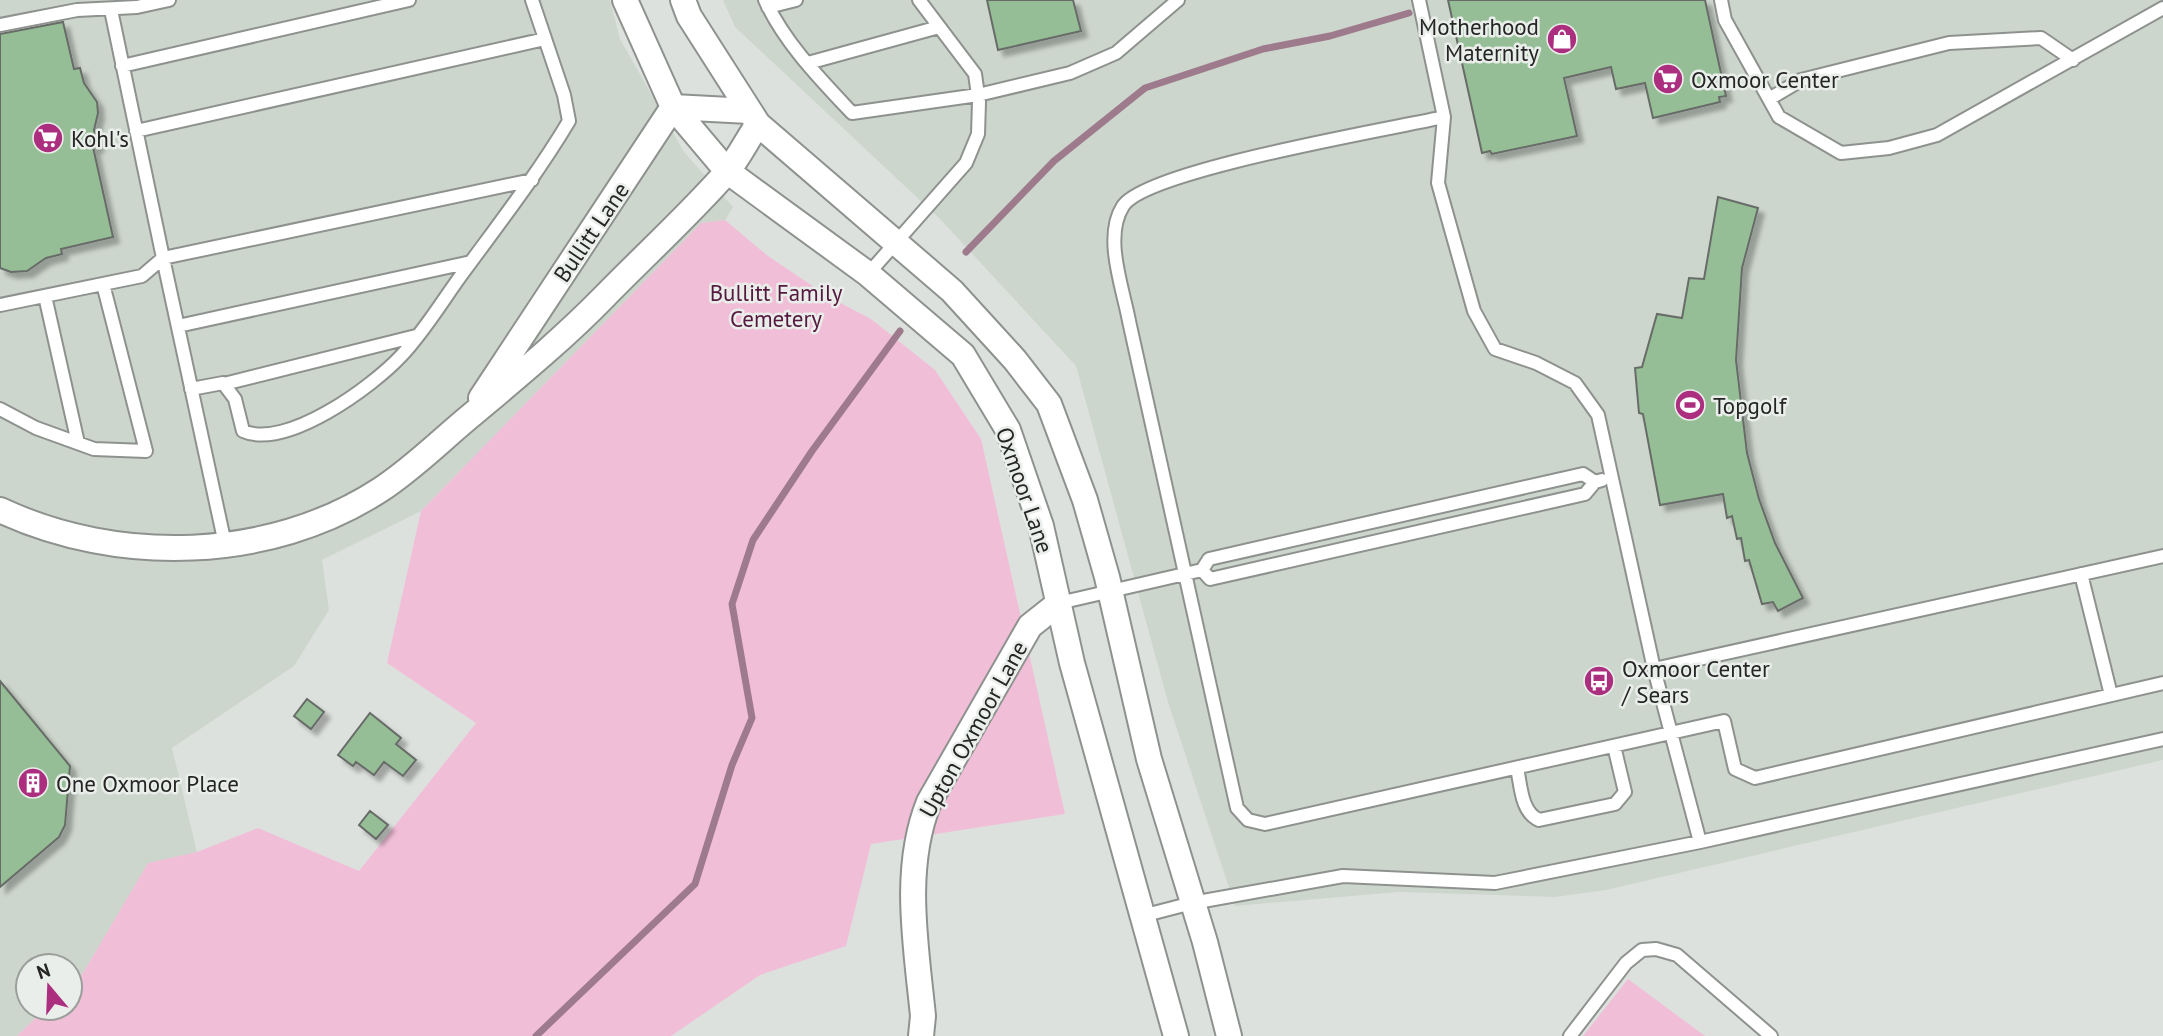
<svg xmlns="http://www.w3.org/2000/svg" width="2163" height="1036" font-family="'PT Sans',sans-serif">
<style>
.built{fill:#cdd6cd}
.green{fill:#f1bed8}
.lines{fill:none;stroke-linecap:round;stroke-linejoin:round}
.stream{stroke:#9e7a8d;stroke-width:7}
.building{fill:#96be96;stroke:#686c68;stroke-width:2;filter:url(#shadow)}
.lane-casing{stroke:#8e928e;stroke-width:16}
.street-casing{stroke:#8e928e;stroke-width:28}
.lane{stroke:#fff;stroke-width:12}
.street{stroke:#fff;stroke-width:24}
.labels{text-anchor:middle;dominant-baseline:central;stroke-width:5;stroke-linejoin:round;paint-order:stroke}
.poi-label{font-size:23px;fill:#242524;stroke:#eaeeea;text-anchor:start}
.street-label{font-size:23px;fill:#242524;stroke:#eaeeea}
.park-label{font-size:23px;fill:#55183e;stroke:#eaeeea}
</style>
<defs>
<filter id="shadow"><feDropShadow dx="6" dy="6" stdDeviation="2" flood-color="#0004"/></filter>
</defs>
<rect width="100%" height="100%" fill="#dde1dd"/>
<!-- built -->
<path class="built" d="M0 0H610L620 39 684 152 733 207 725 220 701 223 421 511 322 560 329 610 294 666 172 748 197 852 148 864 83 973 70 985V966H28V1008H46L17 1036H0Z
M723 0H2163V760L1606 890 1555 897 1399 892 1235 906 1168 702 1076 366 940 219 735 27Z"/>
<!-- green -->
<path class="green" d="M725 220 768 256 829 297 871 319 935 370 981 439 1065 814 871 844 846 946 760 975 671 1036H17L46 1008H70V985L83 973 148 863 197 852 258 828 359 871 476 723 387 663 421 511 701 223Z
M1628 979 1705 1036H1583Z"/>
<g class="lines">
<!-- stream -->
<path class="stream" d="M966 252 1054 161 1145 88 1263 49 1330 36 1409 13
M536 1036 695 884 732 765 752 718 732 604 753 540 812 451 900 331"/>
</g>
<!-- building -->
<path class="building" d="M987 0H1073L1081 31 998 50Z
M1448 0H1705L1726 96 1719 97 1720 102 1653 118 1645 83 1616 89 1611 67 1564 78 1577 136 1492 154 1490 151 1482 153Z
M63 22 74 69 80 68 84 83 97 102 98 113 94 130 98 146 93 147 113 237 61 249 62 254 46 258 27 271 11 272 0 268V34Z
M1718 197 1758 208 1742 268 1736 360 1747 453 1759 499 1775 543 1803 598 1778 611 1773 602 1762 604 1749 560 1745 561 1741 538 1737 539 1732 516 1727 518 1723 494 1660 505 1643 414 1639 413 1635 368 1642 367 1657 314 1682 318 1689 278 1704 279Z
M0 681 70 766 65 825 59 837 0 887Z
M307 699 324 712 311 729 294 716Z
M370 713 401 738 396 744 416 760 403 776 384 762 374 775 356 762 353 766 338 755Z
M370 811 388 825 376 839 359 825Z"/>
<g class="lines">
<!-- lane casing -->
<g class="lane-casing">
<path id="lane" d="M765 0C784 42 820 79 852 113L978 95 1070 73 1116 53 1178 0
M1419 0 1444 117 1438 183 1474 311 1495 349 1536 363 1575 383 1598 415 1654 669 1700 842
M1721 0 1725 20 1779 117 1841 153 1889 148 1937 135 2163 8
M768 7 796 0
M0 25 77 10 137 7 169 0
M808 63 939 27
M122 66 409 0
M1769 99 1801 80 1949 43 2041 38 2073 60
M1444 117C1391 129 1146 170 1123 206 1103 237 1123 288 1129 321L1237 808 1248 820 1265 824 1724 721 1735 769 1755 778 2163 683
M136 131 545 39
M868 274 966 163 978 134 979 102 975 74 919 0
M45 296 78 443
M0 305 142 276 163 258 111 10
M178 326 471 262
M224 384 416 336
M191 389 223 383 235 399 243 431C286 450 372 387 401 356 425 331 444 298 465 270 501 221 538 173 569 121L564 95 532 0
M0 409 36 428 94 449 146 451 103 284
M225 544 163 258 532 180
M1202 570 1210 579 1585 494 1595 482 1602 480
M2081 574 2111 695
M1059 603 1202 570 1209 559 1583 474 1595 482
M1654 669 2163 556
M1517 768C1521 786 1521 812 1539 820L1615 804 1625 792 1614 746
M1142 916 1192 903 1343 876 1495 883 1700 842 2163 739
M1570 1036 1626 963 1642 950 1656 949 1677 955 1771 1036"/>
</g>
<!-- street casing -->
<g class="street-casing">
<path id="street" d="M625 0 673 107 727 171 868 274 963 355 1008 430 1041 526 1072 663 1176 1036
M683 0 689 16 758 124 952 291 1015 360 1049 404 1085 500 1107 577 1149 759 1205 942 1229 1036
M481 398 673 107 749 111
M0 510C118 565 269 562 380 490 414 468 442 439 474 413 518 376 563 339 604 297 644 256 688 216 726 173 738 159 747 140 758 124
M921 1036 923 1016C916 945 902 869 929 802L1030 626 1059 603"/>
</g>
<!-- lane -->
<use href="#lane" class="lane"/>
<!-- street -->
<use href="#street" class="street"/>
</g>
<!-- icons -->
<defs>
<g id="shop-disc" transform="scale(1.575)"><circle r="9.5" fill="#ab2e7f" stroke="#eaeeea"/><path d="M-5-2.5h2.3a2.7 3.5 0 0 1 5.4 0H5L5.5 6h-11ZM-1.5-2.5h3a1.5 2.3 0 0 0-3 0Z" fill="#fff"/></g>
<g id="supermarket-disc" transform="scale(1.575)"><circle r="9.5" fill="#ab2e7f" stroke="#eaeeea"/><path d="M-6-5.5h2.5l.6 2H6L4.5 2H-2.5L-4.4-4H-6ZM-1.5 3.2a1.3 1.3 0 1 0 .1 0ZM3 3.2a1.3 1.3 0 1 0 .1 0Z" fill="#fff"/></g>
<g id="stadium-disc" transform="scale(1.575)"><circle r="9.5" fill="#ab2e7f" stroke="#eaeeea"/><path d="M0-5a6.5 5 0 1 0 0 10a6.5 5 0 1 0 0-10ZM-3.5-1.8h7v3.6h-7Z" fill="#fff"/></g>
<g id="bus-disc" transform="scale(1.575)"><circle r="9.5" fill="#ab2e7f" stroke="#eaeeea"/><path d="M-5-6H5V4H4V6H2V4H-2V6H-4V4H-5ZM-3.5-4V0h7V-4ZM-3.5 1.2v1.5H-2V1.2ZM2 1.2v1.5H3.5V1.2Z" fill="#fff"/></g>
<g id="building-disc" transform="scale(1.575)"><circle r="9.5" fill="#ab2e7f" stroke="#eaeeea"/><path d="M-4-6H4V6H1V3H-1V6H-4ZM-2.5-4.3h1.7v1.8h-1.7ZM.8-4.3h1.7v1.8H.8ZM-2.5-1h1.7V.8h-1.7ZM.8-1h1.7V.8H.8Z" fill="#fff"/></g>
</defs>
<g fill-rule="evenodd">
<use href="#shop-disc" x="1562" y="39"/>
<use href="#supermarket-disc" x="1668" y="79"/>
<use href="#supermarket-disc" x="48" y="138"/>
<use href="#stadium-disc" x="1690" y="405"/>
<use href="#bus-disc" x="1599" y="681"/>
<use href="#building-disc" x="33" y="783"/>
</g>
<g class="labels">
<!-- poi labels -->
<g class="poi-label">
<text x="1539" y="26" text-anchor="end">Motherhood<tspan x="1539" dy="26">Maternity</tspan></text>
<text x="1691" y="79">Oxmoor Center</text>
<text x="71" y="138">Kohl's</text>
<text x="1713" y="405">Topgolf</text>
<text x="1622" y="668">Oxmoor Center<tspan x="1622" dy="26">/ Sears</tspan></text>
<text x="56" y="783">One Oxmoor Place</text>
</g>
<!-- street labels -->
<g class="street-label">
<text transform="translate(591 232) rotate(-56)">Bullitt Lane</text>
<text transform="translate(1025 490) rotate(71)">Oxmoor Lane</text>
<text transform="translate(973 729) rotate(-61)">Upton Oxmoor Lane</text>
</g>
<!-- park labels -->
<g class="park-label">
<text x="776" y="292">Bullitt Family<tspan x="776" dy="26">Cemetery</tspan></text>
</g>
</g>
<!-- north arrow -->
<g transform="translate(49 987) rotate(341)"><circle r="33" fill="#eaeeea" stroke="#9b9e9b" stroke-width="2"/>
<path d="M0-5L12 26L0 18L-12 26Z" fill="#ab2e7f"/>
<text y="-10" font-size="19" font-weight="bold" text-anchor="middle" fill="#242524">N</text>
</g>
</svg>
